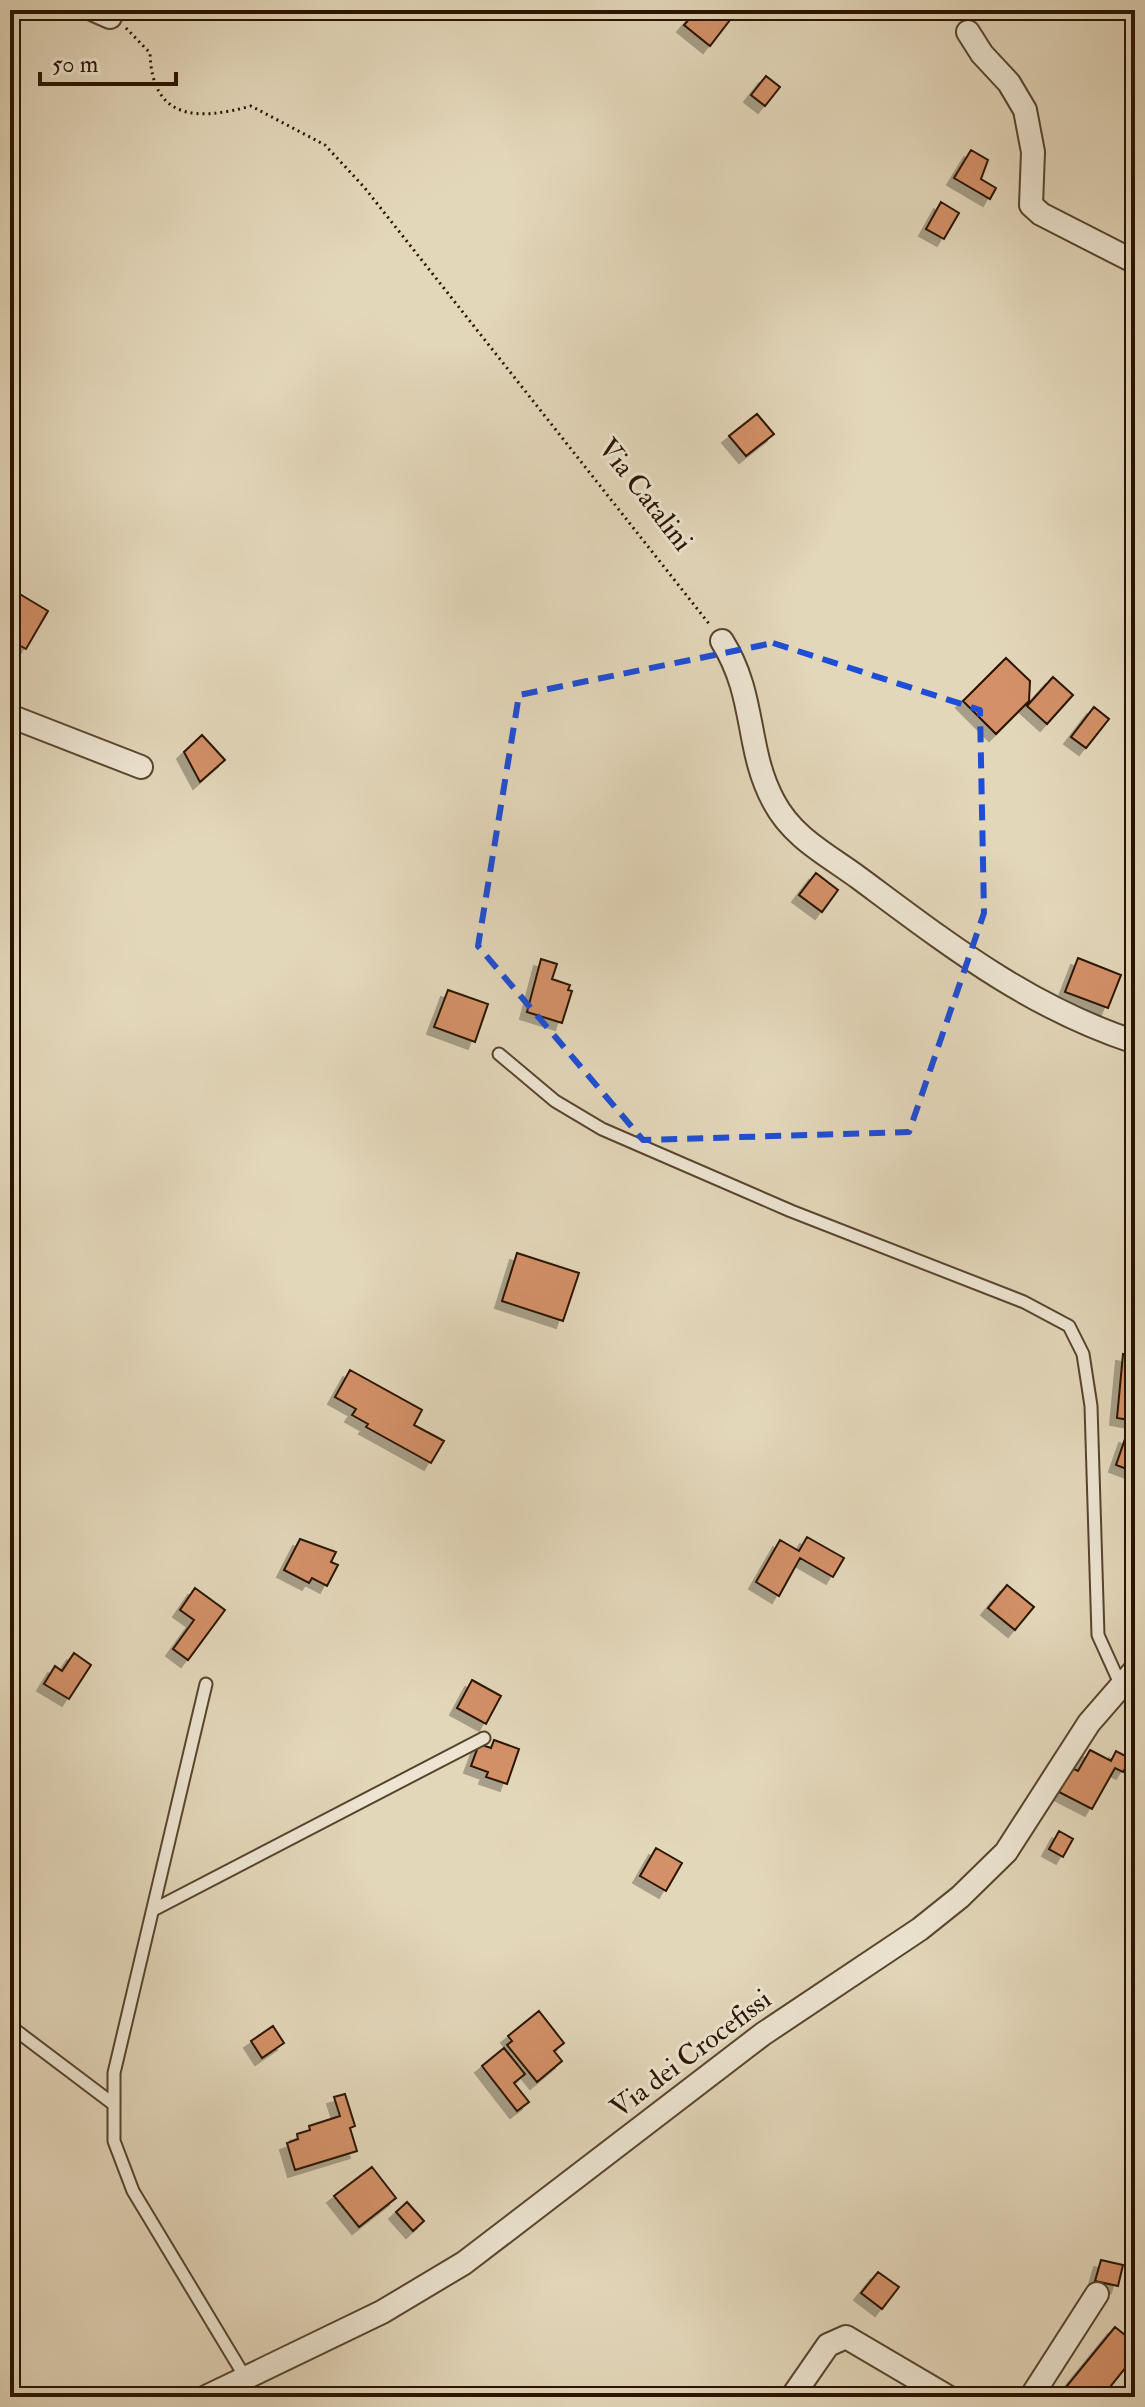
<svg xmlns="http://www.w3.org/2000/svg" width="1145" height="2407" font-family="'IM FELL Double Pica',serif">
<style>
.building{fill:#d49168;stroke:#2a1300;stroke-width:2;filter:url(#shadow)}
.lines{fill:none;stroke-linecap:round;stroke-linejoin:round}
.service-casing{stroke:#58442e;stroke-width:15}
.minor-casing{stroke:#58442e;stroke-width:26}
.path{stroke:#2a1300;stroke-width:3;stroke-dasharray:2 4;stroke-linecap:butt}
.service{stroke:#ede5d2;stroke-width:11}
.minor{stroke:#ede5d2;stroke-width:22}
.marked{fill:none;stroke:#1d4ed8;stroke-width:6;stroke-dasharray:16 10;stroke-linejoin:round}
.labels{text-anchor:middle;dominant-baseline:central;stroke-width:6;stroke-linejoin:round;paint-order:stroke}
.street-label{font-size:28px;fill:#2a1300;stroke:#ede5d2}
</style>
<defs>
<filter id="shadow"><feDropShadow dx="-7" dy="7" stdDeviation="0" flood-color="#0004"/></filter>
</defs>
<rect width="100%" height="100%" fill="#e3d7ba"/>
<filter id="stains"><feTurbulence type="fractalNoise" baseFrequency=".0025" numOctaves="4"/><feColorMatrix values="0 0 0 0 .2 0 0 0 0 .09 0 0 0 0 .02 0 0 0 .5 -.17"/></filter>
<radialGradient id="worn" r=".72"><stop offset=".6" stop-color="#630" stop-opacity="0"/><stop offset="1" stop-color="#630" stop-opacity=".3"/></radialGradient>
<!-- building -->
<path class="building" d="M697 10H717L730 20 710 46 684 25Z
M766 76 780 87 765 106 751 95Z
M971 150 988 160 981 179 996 188 990 199 954 178Z
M941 202 959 213 944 239 926 229Z
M757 414 774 434 746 456 729 436Z
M18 593 48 611 26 649 10 640V602Z
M1006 658 1030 681 1029 701 996 734 963 701Z
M1053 677 1073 695 1047 724 1027 706Z
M1094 707 1109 719 1086 748 1071 737Z
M202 735 225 760 200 782 184 752Z
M816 873 838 890 822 912 799 895Z
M1078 958 1121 975 1108 1008 1065 992Z
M541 959 557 964 552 979 570 985 568 990 572 991 562 1023 527 1012Z
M448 990 488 1004 475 1042 434 1027Z
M517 1253 579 1273 563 1321 502 1301Z
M1123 1354 1135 1356V1421L1117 1418Z
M350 1370 422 1410 414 1425 444 1441 431 1463 366 1427 368 1424 352 1415 356 1409 335 1397Z
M1126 1436 1135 1439V1472L1116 1465Z
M807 1537 844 1558 833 1577 800 1558 779 1596 756 1582 780 1540 799 1551Z
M300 1539 336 1552 331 1562 338 1565 327 1586 312 1578 309 1583 284 1570Z
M1007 1585 1034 1607 1015 1630 988 1608Z
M195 1588 225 1610 188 1660 173 1649 194 1620 180 1610Z
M74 1653 91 1665 69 1699 44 1684 55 1666 62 1671Z
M472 1680 501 1696 486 1724 457 1708Z
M494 1740 519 1749 507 1784 486 1777 488 1772 471 1766 479 1744 491 1748Z
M1090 1750 1111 1761 1116 1751 1131 1759 1123 1772 1115 1768 1092 1809 1059 1792 1072 1768 1078 1771Z
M1059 1831 1073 1839 1063 1857 1049 1849Z
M656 1848 682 1863 666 1891 640 1876Z
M539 2011 564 2043 554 2051 562 2061 537 2082 507 2045 512 2041 508 2036Z
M273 2026 284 2043 262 2058 251 2041Z
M504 2048 525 2074 514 2083 529 2102 517 2111 482 2066Z
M345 2094 355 2126 350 2128 357 2151 295 2170 287 2143 298 2139 297 2134 310 2130 309 2126 340 2116 334 2097Z
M372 2167 396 2198 359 2227 334 2196Z
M407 2202 424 2221 413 2231 396 2212Z
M1101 2260 1123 2265 1118 2286 1095 2281Z
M878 2272 899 2287 882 2309 861 2293Z
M1115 2327 1135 2343V2356L1102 2397H1079L1066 2387Z"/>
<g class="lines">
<!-- service casing -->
<g class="service-casing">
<path id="service" d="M499 1054 555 1101 602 1129 791 1211 1024 1302 1069 1326 1083 1354 1091 1406 1098 1635 1122 1688
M206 1684 114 2073V2141L133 2191 245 2377
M153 1910 484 1738
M10 2026 112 2103"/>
</g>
<!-- minor casing -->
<g class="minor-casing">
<path id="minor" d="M94 10 110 17
M968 32 982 54 1009 83 1025 110 1033 152 1031 205 1041 214 1135 262
M722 641C757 697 745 749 774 802 793 838 828 855 859 878 948 944 1028 1007 1135 1042
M10 716 141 767
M206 2397 382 2312 464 2263 763 2034 920 1929 960 1897 1006 1852 1089 1723 1135 1670
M792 2397 828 2345 846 2337 948 2397
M1031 2397 1097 2294"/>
</g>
<!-- path -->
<path class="path" d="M126 28 150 53C152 120 197 121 251 106L325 145 364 187 710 625"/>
<!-- service -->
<use href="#service" class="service"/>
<!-- minor -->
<use href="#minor" class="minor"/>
</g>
<!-- marked area -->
<path class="marked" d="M773 643 980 710 984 913 909 1132 643 1140 478 946 519 695Z"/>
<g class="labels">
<!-- street labels -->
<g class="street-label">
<text transform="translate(645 495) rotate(52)">Via Catalini</text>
<text transform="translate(691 2054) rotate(-37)">Via dei Crocefissi</text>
</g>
</g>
<!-- margin -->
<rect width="1145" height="2407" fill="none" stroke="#e3d7ba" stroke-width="40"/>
<rect x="12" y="12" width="1121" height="2383" fill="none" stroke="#2a1300" stroke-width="4"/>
<rect x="20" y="20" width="1105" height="2367" fill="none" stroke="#2a1300" stroke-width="2"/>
<!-- scale -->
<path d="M40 72v12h136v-12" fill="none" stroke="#2a1300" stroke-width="4"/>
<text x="52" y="72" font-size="24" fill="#2a1300" stroke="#ede5d2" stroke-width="6" paint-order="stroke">50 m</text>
<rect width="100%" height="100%" filter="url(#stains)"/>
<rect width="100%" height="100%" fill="url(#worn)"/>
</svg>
